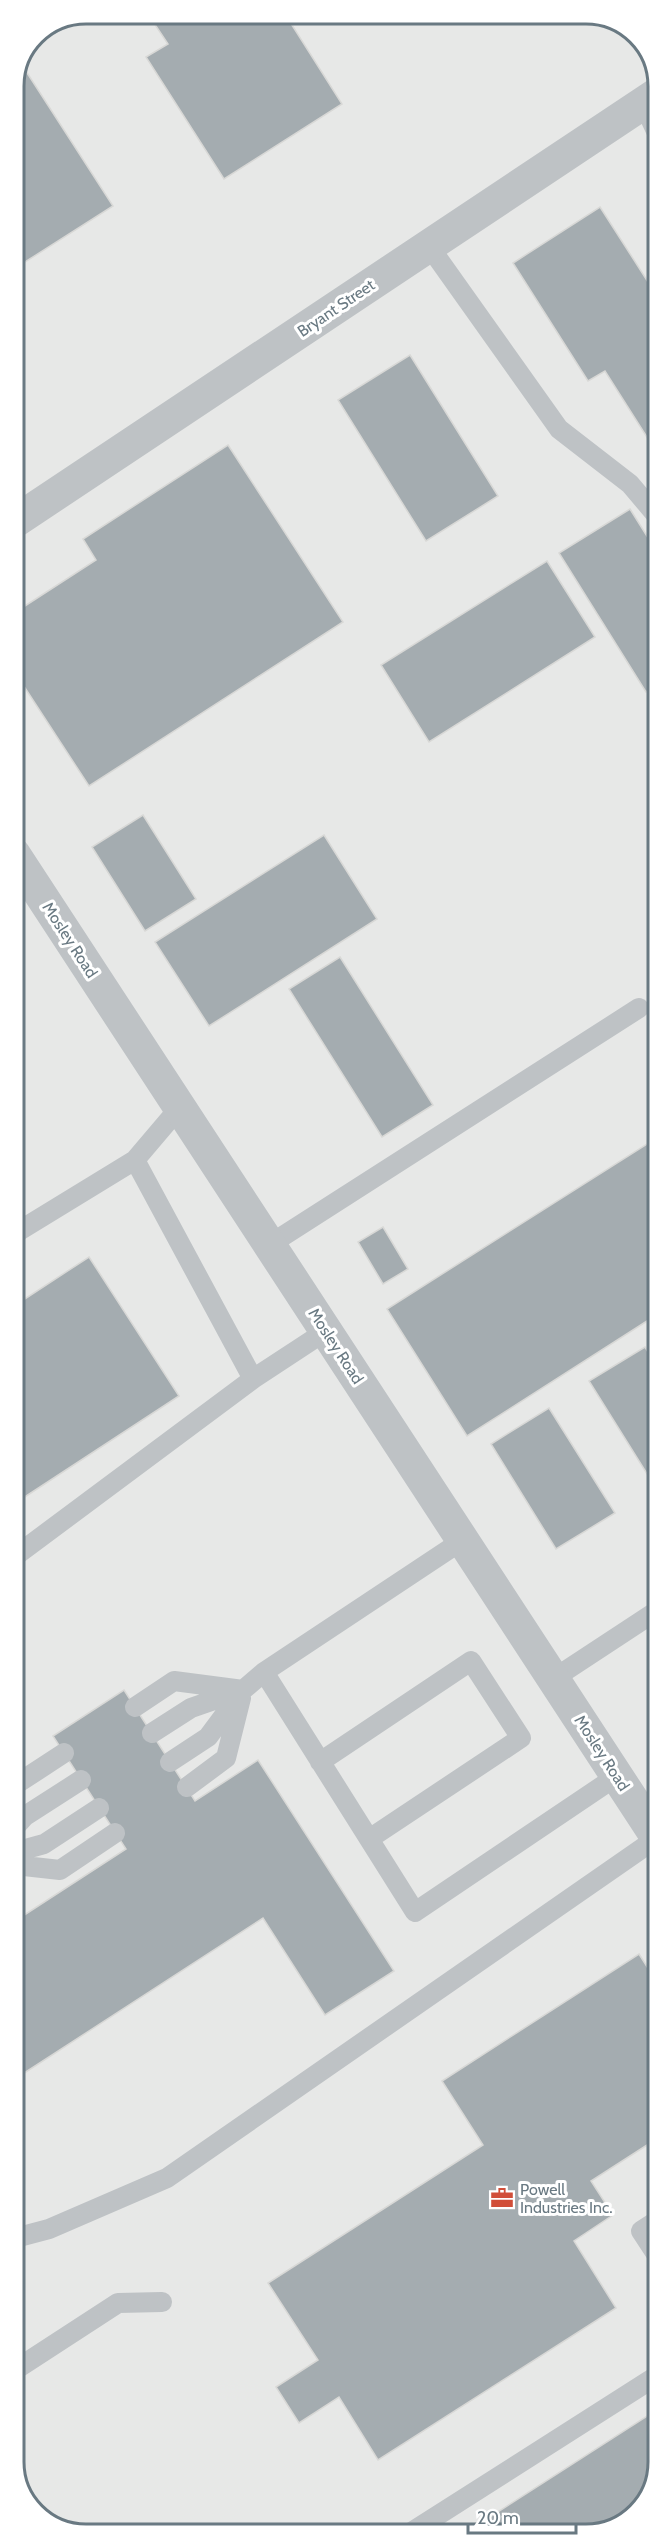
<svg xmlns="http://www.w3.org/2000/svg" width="672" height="2548" font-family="Cabin,sans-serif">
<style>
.built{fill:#e7e8e7}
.building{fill:#a4acb0;stroke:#d8d8d6;stroke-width:1.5}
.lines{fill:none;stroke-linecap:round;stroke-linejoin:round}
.service{stroke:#bec2c5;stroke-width:20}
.minor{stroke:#bec2c5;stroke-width:33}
.labels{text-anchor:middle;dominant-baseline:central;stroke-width:6;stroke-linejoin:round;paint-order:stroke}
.street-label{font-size:16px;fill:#697982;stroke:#fff}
.poi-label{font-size:16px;fill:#697982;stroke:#fff;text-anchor:start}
.rim{fill:none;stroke:#697982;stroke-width:3}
</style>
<rect width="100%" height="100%" fill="#f7f6f4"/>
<!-- built -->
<path class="built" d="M86 14H595L634 32 657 72 658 2462 643 2506 600 2533 81 2534 39 2517 15 2476 14 86 35 35Z"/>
<!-- building -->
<path class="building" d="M148 14H285L342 104 224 179 146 57 168 44Z
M22 65 113 206 14 269V86Z
M600 207 657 296V453L605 371 588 381 513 263Z
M410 355 498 496 426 541 338 400Z
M228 445 343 622 89 786 14 671V613L96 560 83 539Z
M630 509 657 552V685L646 692 559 553Z
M547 561 595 637 429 742 381 665Z
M143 815 196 899 145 931 92 847Z
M324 835 377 919 209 1026 155 942Z
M340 957 433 1105 382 1137 289 989Z
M658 1137V1314L467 1436 387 1309Z
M383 1227 408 1269 383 1284 358 1242Z
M89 1257 179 1396 14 1504V1306Z
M645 1347 658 1368V1482L654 1485 589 1381Z
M549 1408 615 1513 556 1549 491 1444Z
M124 1690 195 1801 258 1760 394 1971 325 2015 263 1918 15 2079V1921L126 1849 53 1736Z
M639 1954 658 1984V2138L591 2181 613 2215 574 2241 616 2308 378 2460 339 2397 299 2423 276 2387 318 2360 268 2283 483 2145 442 2081Z
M658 2409V2462L643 2506 600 2533H465Z"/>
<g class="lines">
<!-- service -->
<path class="service" d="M643 103 657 133
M429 246 559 429 630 484 657 516
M135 1160 253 1379
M14 1234 135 1160 180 1107
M269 1245 639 1008
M14 1557 253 1379 326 1331
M264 1672 415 1912 617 1776
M553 1679 658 1610
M135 1707 174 1681 243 1690
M152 1733 191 1708 237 1692
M170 1762 208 1737 243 1690 264 1672 463 1540
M320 1762 471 1661 521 1738 369 1839
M15 1785 64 1753
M187 1787 226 1758 241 1698
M15 1827 25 1816 81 1780
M15 1852 44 1844 99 1808
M15 1865 60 1870 115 1833
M658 2220 641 2231 658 2257
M15 2238 49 2229 167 2178 657 1838
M15 2370 118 2303 162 2302
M410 2533 658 2375"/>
<!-- minor -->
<path class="minor" d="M14 522 657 94
M14 854 658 1839"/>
</g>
<!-- icons -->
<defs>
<g id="office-bare" transform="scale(1.8)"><path d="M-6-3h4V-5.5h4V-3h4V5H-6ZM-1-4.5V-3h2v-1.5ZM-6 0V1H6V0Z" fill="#d14e39" stroke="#fff" stroke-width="2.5" paint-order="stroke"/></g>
</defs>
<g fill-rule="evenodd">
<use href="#office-bare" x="502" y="2198"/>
</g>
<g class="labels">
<!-- street labels -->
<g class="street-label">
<text transform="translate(336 308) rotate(-34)">Bryant Street</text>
<text transform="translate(70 940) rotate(57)">Mosley Road</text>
<text transform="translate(336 1346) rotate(57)">Mosley Road</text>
<text transform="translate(602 1753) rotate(57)">Mosley Road</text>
</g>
<!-- poi labels -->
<g class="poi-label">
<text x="520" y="2189">Powell<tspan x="520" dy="18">Industries Inc.</tspan></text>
</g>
</g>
<!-- crop -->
<path d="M0 0H672V2548H0ZM86 24H586A62 62 0 0 1 648 86V2462A62 62 0 0 1 586 2524H86A62 62 0 0 1 24 2462V86A62 62 0 0 1 86 24Z" fill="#fff" fill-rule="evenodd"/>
<path class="rim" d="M86 24H586A62 62 0 0 1 648 86V2462A62 62 0 0 1 586 2524H86A62 62 0 0 1 24 2462V86A62 62 0 0 1 86 24Z"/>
<!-- scale -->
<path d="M468 2524v9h108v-9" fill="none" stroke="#697982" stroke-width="3"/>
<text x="477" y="2524" font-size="18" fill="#697982" stroke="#ffffff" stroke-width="4.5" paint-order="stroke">20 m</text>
</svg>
